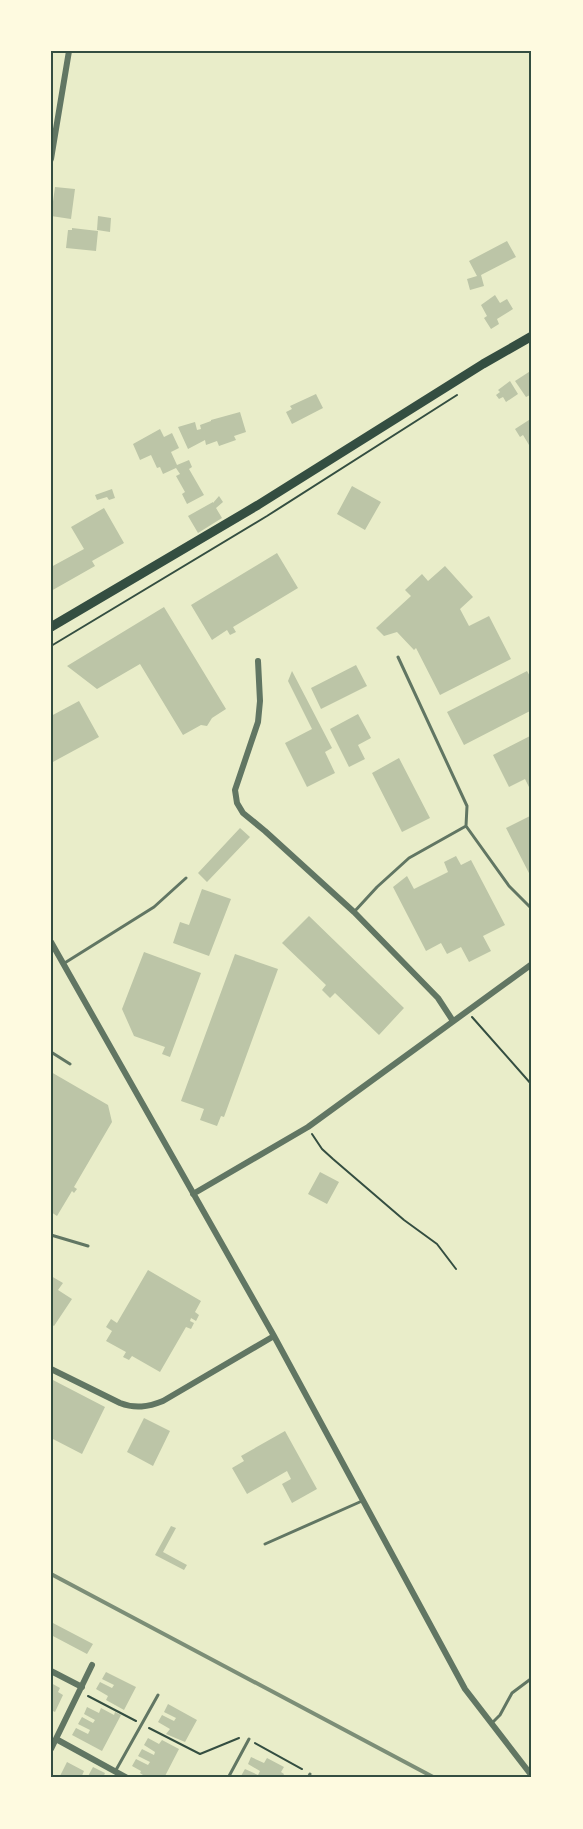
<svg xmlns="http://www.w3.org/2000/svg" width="583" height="1829" font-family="'Work Sans',sans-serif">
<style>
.building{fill:#bcc5a7}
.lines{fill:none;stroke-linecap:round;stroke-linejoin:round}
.path{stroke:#344e41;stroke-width:2}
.service{stroke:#617663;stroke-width:3}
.minor{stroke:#617663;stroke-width:6}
.primary{stroke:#344e41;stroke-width:9}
.rail{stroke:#7c8e77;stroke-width:4}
.neatline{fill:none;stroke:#344e41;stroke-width:2}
</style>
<rect width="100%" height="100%" fill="#e9edc9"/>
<!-- building -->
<path class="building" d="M55 187 75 189 71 219 51 216Z
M98 216 111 218 110 232 97 230Z
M72 228 98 231 96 251 66 248 68 230H72Z
M507 241 516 257 481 275 484 286 470 290 467 279 477 276 469 261Z
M495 295 500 303 507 299 513 309 497 319 499 324 491 329 484 318 487 316 481 305Z
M532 370V394L526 397 515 381Z
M510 381 518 394 506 402 503 397 499 399 496 395 500 392 498 390Z
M316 394 323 408 292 424 286 412 292 409 290 406Z
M240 412 246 432 234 436 236 440 219 446 217 441 206 445 205 440 188 449 178 427 195 422 197 430 201 429 200 425 211 421V420Z
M532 418V450L523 435 520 437 515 429Z
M160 429 164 437 172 433 179 448 171 452 177 465 189 460 192 467 189 469 204 495 187 504 182 494 185 492 176 476 180 474 176 468 163 474 160 467 157 468 151 455 140 460 133 444Z
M352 486 381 502 365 530 337 514Z
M112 489 115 498 109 500 107 497 97 500 95 495Z
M219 496 223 502 216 508 222 518 198 533 188 516 213 502V503Z
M104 508 124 543 92 561 95 566 51 591V567L84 549 71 527Z
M277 553 298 588 233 627 236 632 230 635 227 630 212 640 191 605Z
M445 566 473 597 460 609 469 626 489 616 511 659 440 695 416 648 414 650 397 632 384 636 376 628 411 596 405 590 422 574 428 581Z
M164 607 226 709 212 718 207 726 201 725 183 735 140 664 97 689 67 666Z
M356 665 367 686 321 709 311 688Z
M292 671 332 748 325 752 335 773 307 787 285 743 312 729 288 681Z
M527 671 532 680V710L464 745 447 712Z
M79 701 99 737 51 763V716Z
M358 714 371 738 358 745 365 759 349 767 330 729Z
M532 735V793L525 779 509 787 493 755Z
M399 758 430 818 402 832 372 773Z
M532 815V879L506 828Z
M240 828 250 837 207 882 198 873Z
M456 856 461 865 471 860 505 925 483 936 491 951 469 962 461 947 447 954 441 943 426 951 393 887 407 876 414 889 448 872 444 862Z
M202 889 231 899 209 956 173 943 180 922 189 925Z
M309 916 404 1008 379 1035 335 993 330 998 322 990 326 985 282 943Z
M144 952 201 973 170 1057 162 1054 165 1047 134 1036 122 1009Z
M235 954 278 969 224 1117 221 1116 217 1126 200 1120 204 1109 181 1101Z
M51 1072 108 1105 112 1122 74 1187 77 1189 74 1193 72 1191 57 1216 51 1212Z
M320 1172 339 1182 327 1204 308 1194Z
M148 1270 201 1301 195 1312 199 1315 196 1321 191 1318 190 1321 194 1323 191 1329 186 1327 160 1372 132 1356 129 1360 123 1357 126 1352 106 1341 112 1331 106 1327 111 1319 117 1323Z
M51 1276 63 1283 58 1290 72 1299 54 1326 51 1324Z
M51 1379 105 1407 82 1454 51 1438Z
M144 1418 170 1431 153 1466 127 1452Z
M285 1431 317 1489 292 1503 282 1484 291 1479 287 1471 247 1494 232 1468 244 1461 241 1456Z
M171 1526 176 1528 163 1552 187 1565 184 1570 155 1555Z
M51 1622 93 1644 87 1654 51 1635Z
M106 1672 136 1687 124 1710 106 1700 108 1696 96 1689 100 1682 112 1688 114 1685 102 1679Z
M51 1683 60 1688 58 1692 63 1695 55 1712 51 1710Z
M168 1704 197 1720 185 1742 166 1734 170 1729 158 1722 162 1715 174 1721 176 1718 164 1712Z
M87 1707 99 1713 101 1708 114 1715 115 1712 121 1715 102 1751 72 1735 76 1728 88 1734 90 1730 78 1724 82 1717 93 1723 95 1720 84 1714Z
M148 1738 159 1744 162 1740 179 1749 164 1778H153L147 1775 146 1777 140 1773 141 1771 132 1766 136 1759 148 1765 150 1762 138 1756 142 1749 154 1755 155 1752 144 1745Z
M251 1757 264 1763 267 1758 284 1767 281 1772 284 1774 282 1778H245L241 1776 245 1769 258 1775 260 1771 248 1764Z
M67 1762 84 1771 81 1778H59Z
M93 1767 105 1773 103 1778H87Z"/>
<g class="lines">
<!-- path -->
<path class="path" d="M51 646 267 516 457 395
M472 1017 532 1085
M312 1134 322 1149 333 1159 404 1220 437 1244 456 1269
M88 1696 136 1721
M149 1728 200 1754 239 1738
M255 1743 302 1769"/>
<!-- service -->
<path class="service" d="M466 826 509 886 532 909
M354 912 377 887 409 858 466 826 467 806 398 657
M63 964 154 907 186 878
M51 1052 70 1064
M51 1235 88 1246
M265 1544 362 1501
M492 1723 500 1715 512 1693 532 1678
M116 1770 158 1695
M228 1778 249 1739
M308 1778 310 1774"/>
<!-- minor -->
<path class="minor" d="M51 159 69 51
M258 661 260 701 258 722 235 790 237 803 243 813 265 831 354 912 438 998 453 1021
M51 942 274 1336 465 1689 532 1776
M193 1194 308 1127 532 964
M51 1369 120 1403C135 1409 148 1407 163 1401L274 1336
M51 1671 82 1687
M56 1739 127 1778
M51 1749 92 1665"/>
<!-- primary -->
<path class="primary" d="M51 627 258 505 483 364 532 336"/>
<!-- rail -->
<path class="rail" d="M51 1574 435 1778"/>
</g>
<!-- border -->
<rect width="583" height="1829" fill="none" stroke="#fefae0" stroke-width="105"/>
<rect x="52" y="52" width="478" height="1724" class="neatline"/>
</svg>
